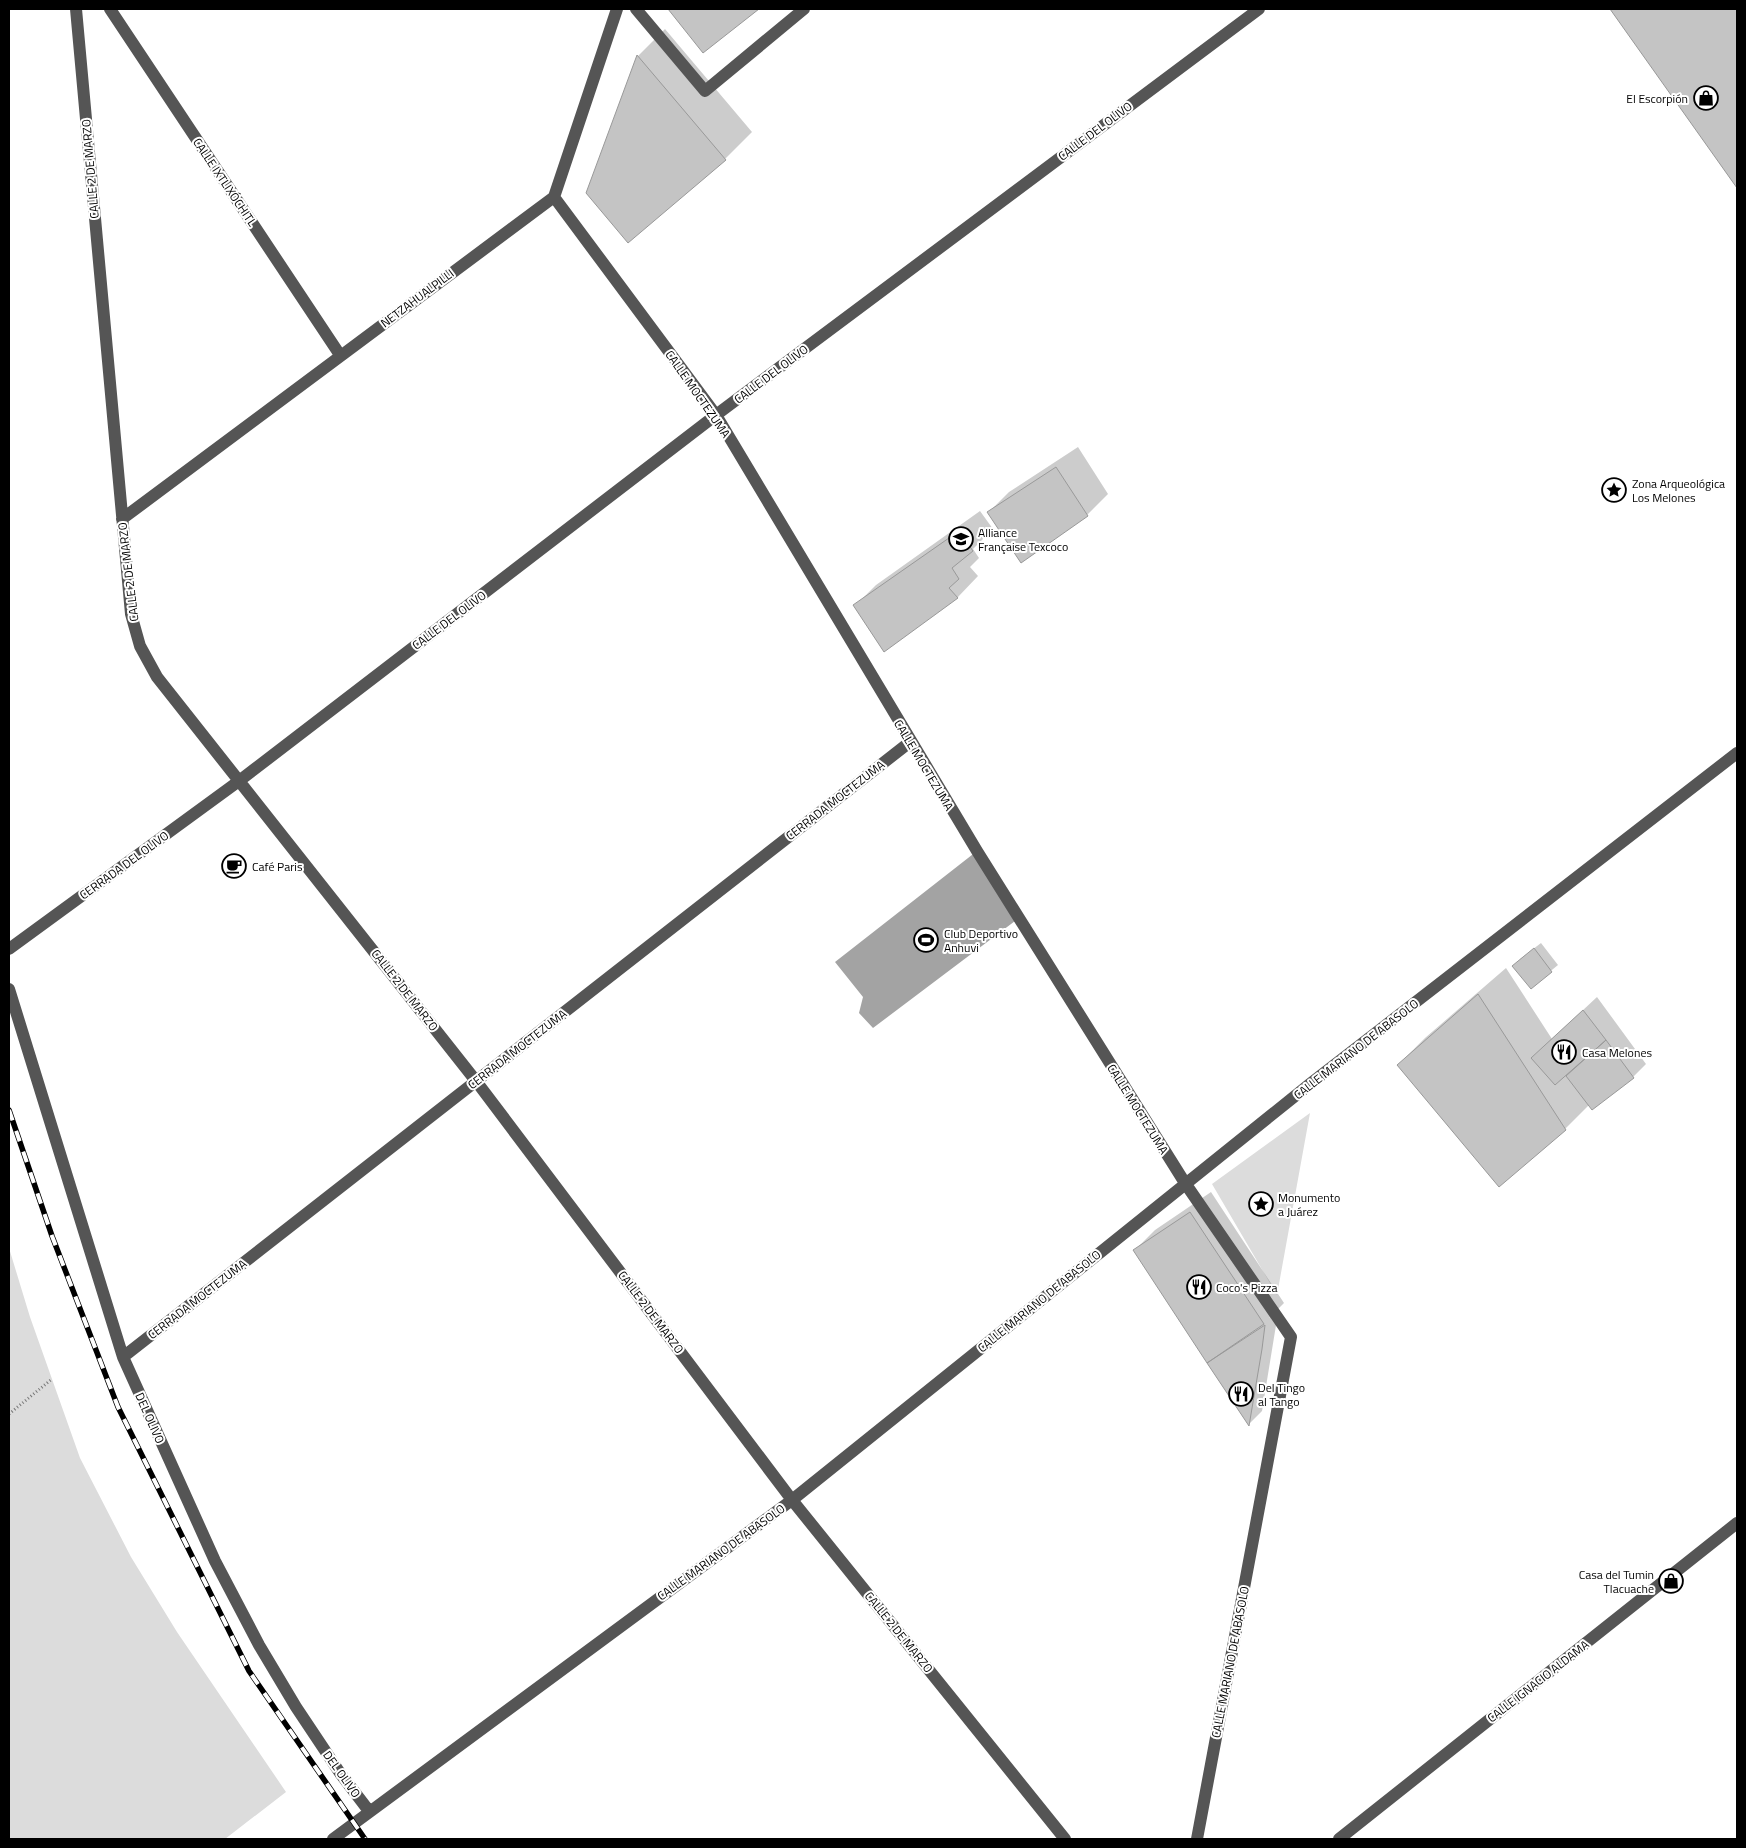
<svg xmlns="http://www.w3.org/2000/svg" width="1746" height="1848" font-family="'Titillium Web',sans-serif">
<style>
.green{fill:#dcdcdc}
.water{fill:#a3a3a3}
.shadow{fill:#0003}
.building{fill:#c4c4c4;stroke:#999}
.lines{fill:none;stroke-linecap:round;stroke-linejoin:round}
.path{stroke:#777;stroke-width:3;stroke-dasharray:1 2.5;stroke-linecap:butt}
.minor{stroke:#555;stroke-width:12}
.rail-casing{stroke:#000;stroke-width:5.5}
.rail{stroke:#fff;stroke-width:4;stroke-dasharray:11;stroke-linecap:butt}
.labels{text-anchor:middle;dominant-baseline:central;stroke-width:4;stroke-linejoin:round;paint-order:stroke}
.poi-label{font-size:12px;fill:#000;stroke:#fff;text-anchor:start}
.street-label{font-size:12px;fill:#000;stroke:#fff}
</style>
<rect width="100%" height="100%" fill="#fff"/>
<!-- green -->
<path class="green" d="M1310 1113 1277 1295 1212 1184Z
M9 1248 30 1317 80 1458 131 1557 177 1632 286 1792 225 1839H9Z"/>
<!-- water -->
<path class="water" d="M977 851 1019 918 873 1028 859 1013 863 997 835 962Z"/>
<!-- shadow -->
<path class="shadow" d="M669 9H757L704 51Z
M1612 9H1737V186Z
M665 29 752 132 725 159 629 241 588 193 638 56Z
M1078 447 1108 494 1087 515 1022 561 989 512 1009 492Z
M980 511 993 529 973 549 979 558 970 567 978 576 958 597 884 650 855 606 876 585Z
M1541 943 1558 965 1531 987 1520 959Z
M1506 968 1552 1039 1597 997 1646 1064 1633 1077 1589 1105 1565 1129 1499 1185 1398 1065 1425 1038Z
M1211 1192 1284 1303 1269 1318 1278 1313 1262 1411 1249 1424 1209 1363 1213 1359 1134 1251 1155 1230Z"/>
<!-- building -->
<path class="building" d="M668 9H759L703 53Z
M1610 9H1737V188Z
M637 55 726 160 628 243 586 193Z
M1056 467 1088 516 1021 563 987 512Z
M959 531 973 551 952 568 959 579 949 588 958 598 884 652 853 605Z
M1534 948 1552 972 1531 989 1512 966Z
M1478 994 1566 1130 1499 1187 1397 1065Z
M1583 1010 1606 1040 1555 1085 1531 1058Z
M1606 1040 1634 1078 1592 1110 1566 1076Z
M1190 1212 1264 1324 1207 1363 1133 1250Z
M1265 1325 1262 1349 1249 1426 1207 1363Z"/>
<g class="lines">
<!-- path -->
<path class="path" d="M9 1414 52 1379"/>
<!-- minor -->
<path class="minor" d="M76 9 131 614 140 646 157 677 476 1081 792 1500 1065 1839
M110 9 340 355
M636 9 705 91 804 9
M554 197 716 415 977 851 1185 1183 1291 1337 1197 1839
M122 519 554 197 617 9
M9 949 239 781 716 415 1259 9
M9 989 123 1357 215 1561 259 1645 296 1707 340 1773 369 1811
M123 1357 910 742
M333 1839 792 1500 1310 1084 1737 753
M1339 1839 1737 1523"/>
<!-- rail casing -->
<g class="rail-casing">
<path id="rail" d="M9 1110 52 1236 118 1407 249 1671 365 1839"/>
</g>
<!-- rail -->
<use href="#rail" class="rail"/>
</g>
<!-- icons -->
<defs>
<g id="shop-ring" transform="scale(1.25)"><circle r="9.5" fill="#fff" stroke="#000" stroke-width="1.5"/><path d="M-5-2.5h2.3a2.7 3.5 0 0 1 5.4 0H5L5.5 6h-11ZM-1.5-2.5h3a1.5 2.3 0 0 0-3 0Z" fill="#000"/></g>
<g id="sight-ring" transform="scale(1.25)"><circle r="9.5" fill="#fff" stroke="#000" stroke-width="1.5"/><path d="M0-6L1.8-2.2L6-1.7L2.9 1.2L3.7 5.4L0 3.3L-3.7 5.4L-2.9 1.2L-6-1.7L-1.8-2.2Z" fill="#000"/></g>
<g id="school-ring" transform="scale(1.25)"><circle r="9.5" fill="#fff" stroke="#000" stroke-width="1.5"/><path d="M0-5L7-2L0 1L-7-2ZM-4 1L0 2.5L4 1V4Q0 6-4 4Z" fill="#000"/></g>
<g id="cafe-ring" transform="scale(1.25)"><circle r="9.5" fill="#fff" stroke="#000" stroke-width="1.5"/><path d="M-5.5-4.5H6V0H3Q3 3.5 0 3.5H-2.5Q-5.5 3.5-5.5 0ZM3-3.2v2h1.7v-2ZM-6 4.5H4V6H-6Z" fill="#000"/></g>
<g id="stadium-ring" transform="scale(1.25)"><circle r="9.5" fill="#fff" stroke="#000" stroke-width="1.5"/><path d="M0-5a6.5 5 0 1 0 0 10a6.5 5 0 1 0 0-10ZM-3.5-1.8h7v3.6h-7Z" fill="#000"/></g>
<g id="restaurant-ring" transform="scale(1.25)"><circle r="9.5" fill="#fff" stroke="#000" stroke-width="1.5"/><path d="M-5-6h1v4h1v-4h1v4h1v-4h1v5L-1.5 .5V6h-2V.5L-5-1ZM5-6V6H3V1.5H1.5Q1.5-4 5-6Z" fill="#000"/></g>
</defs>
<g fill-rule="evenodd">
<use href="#shop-ring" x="1706" y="98"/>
<use href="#sight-ring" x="1614" y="490"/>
<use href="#school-ring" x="961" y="539"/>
<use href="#cafe-ring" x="234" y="866"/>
<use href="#stadium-ring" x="926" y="940"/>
<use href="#restaurant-ring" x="1564" y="1052"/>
<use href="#sight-ring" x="1261" y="1204"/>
<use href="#restaurant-ring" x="1199" y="1287"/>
<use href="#restaurant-ring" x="1241" y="1394"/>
<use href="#shop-ring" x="1671" y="1581"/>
</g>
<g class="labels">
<!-- poi labels -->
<g class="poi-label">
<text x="1688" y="98" text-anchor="end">El Escorpión</text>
<text x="1632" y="483">Zona Arqueológica<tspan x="1632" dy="14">Los Melones</tspan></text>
<text x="978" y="532">Alliance<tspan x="978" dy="14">Française Texcoco</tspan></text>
<text x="252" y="866">Café Paris</text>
<text x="944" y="933">Club Deportivo<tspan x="944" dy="14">Anhuvi</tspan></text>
<text x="1582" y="1052">Casa Melones</text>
<text x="1278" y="1197">Monumento<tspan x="1278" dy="14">a Juárez</tspan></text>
<text x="1216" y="1287">Coco's Pizza</text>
<text x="1258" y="1387">Del Tingo<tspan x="1258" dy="14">al Tango</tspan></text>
<text x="1654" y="1574" text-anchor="end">Casa del Tumin<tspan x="1654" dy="14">Tlacuache</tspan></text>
</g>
<!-- street labels -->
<g class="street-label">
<text transform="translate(1095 131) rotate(-37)">CALLE DEL OLIVO</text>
<text transform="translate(90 169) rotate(-95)">CALLE 2 DE MARZO</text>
<text transform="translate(225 182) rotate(56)">CALLE IXTLIXÓCHITL</text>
<text transform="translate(417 298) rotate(-37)">NETZAHUALPILLI</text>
<text transform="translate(771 374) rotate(-37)">CALLE DEL OLIVO</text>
<text transform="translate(698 394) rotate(55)">CALLE MOCTEZUMA</text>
<text transform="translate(128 572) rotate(-97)">CALLE 2 DE MARZO</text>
<text transform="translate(449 620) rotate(-37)">CALLE DEL OLIVO</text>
<text transform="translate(924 765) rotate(59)">CALLE MOCTEZUMA</text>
<text transform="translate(835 800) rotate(-38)">CERRADA MOCTEZUMA</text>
<text transform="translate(124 865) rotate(-36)">CERRADA DEL OLIVO</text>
<text transform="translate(405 990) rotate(52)">CALLE 2 DE MARZO</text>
<text transform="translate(517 1049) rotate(-38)">CERRADA MOCTEZUMA</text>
<text transform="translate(1356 1049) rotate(-38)">CALLE MARIANO DE ABASOLO</text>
<text transform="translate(1138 1109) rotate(58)">CALLE MOCTEZUMA</text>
<text transform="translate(197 1299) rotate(-38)">CERRADA MOCTEZUMA</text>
<text transform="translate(1039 1301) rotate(-39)">CALLE MARIANO DE ABASOLO</text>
<text transform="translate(651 1312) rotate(53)">CALLE 2 DE MARZO</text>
<text transform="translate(150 1418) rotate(66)">DEL OLIVO</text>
<text transform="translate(721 1552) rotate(-36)">CALLE MARIANO DE ABASOLO</text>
<text transform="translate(899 1632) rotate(51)">CALLE 2 DE MARZO</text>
<text transform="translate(1230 1662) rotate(-79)">CALLE MARIANO DE ABASOLO</text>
<text transform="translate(1538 1681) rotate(-38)">CALLE IGNACIO ALDAMA</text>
<text transform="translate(342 1774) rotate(54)">DEL OLIVO</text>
</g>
</g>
<!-- border -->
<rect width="1746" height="1848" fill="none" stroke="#000000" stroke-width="20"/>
</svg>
